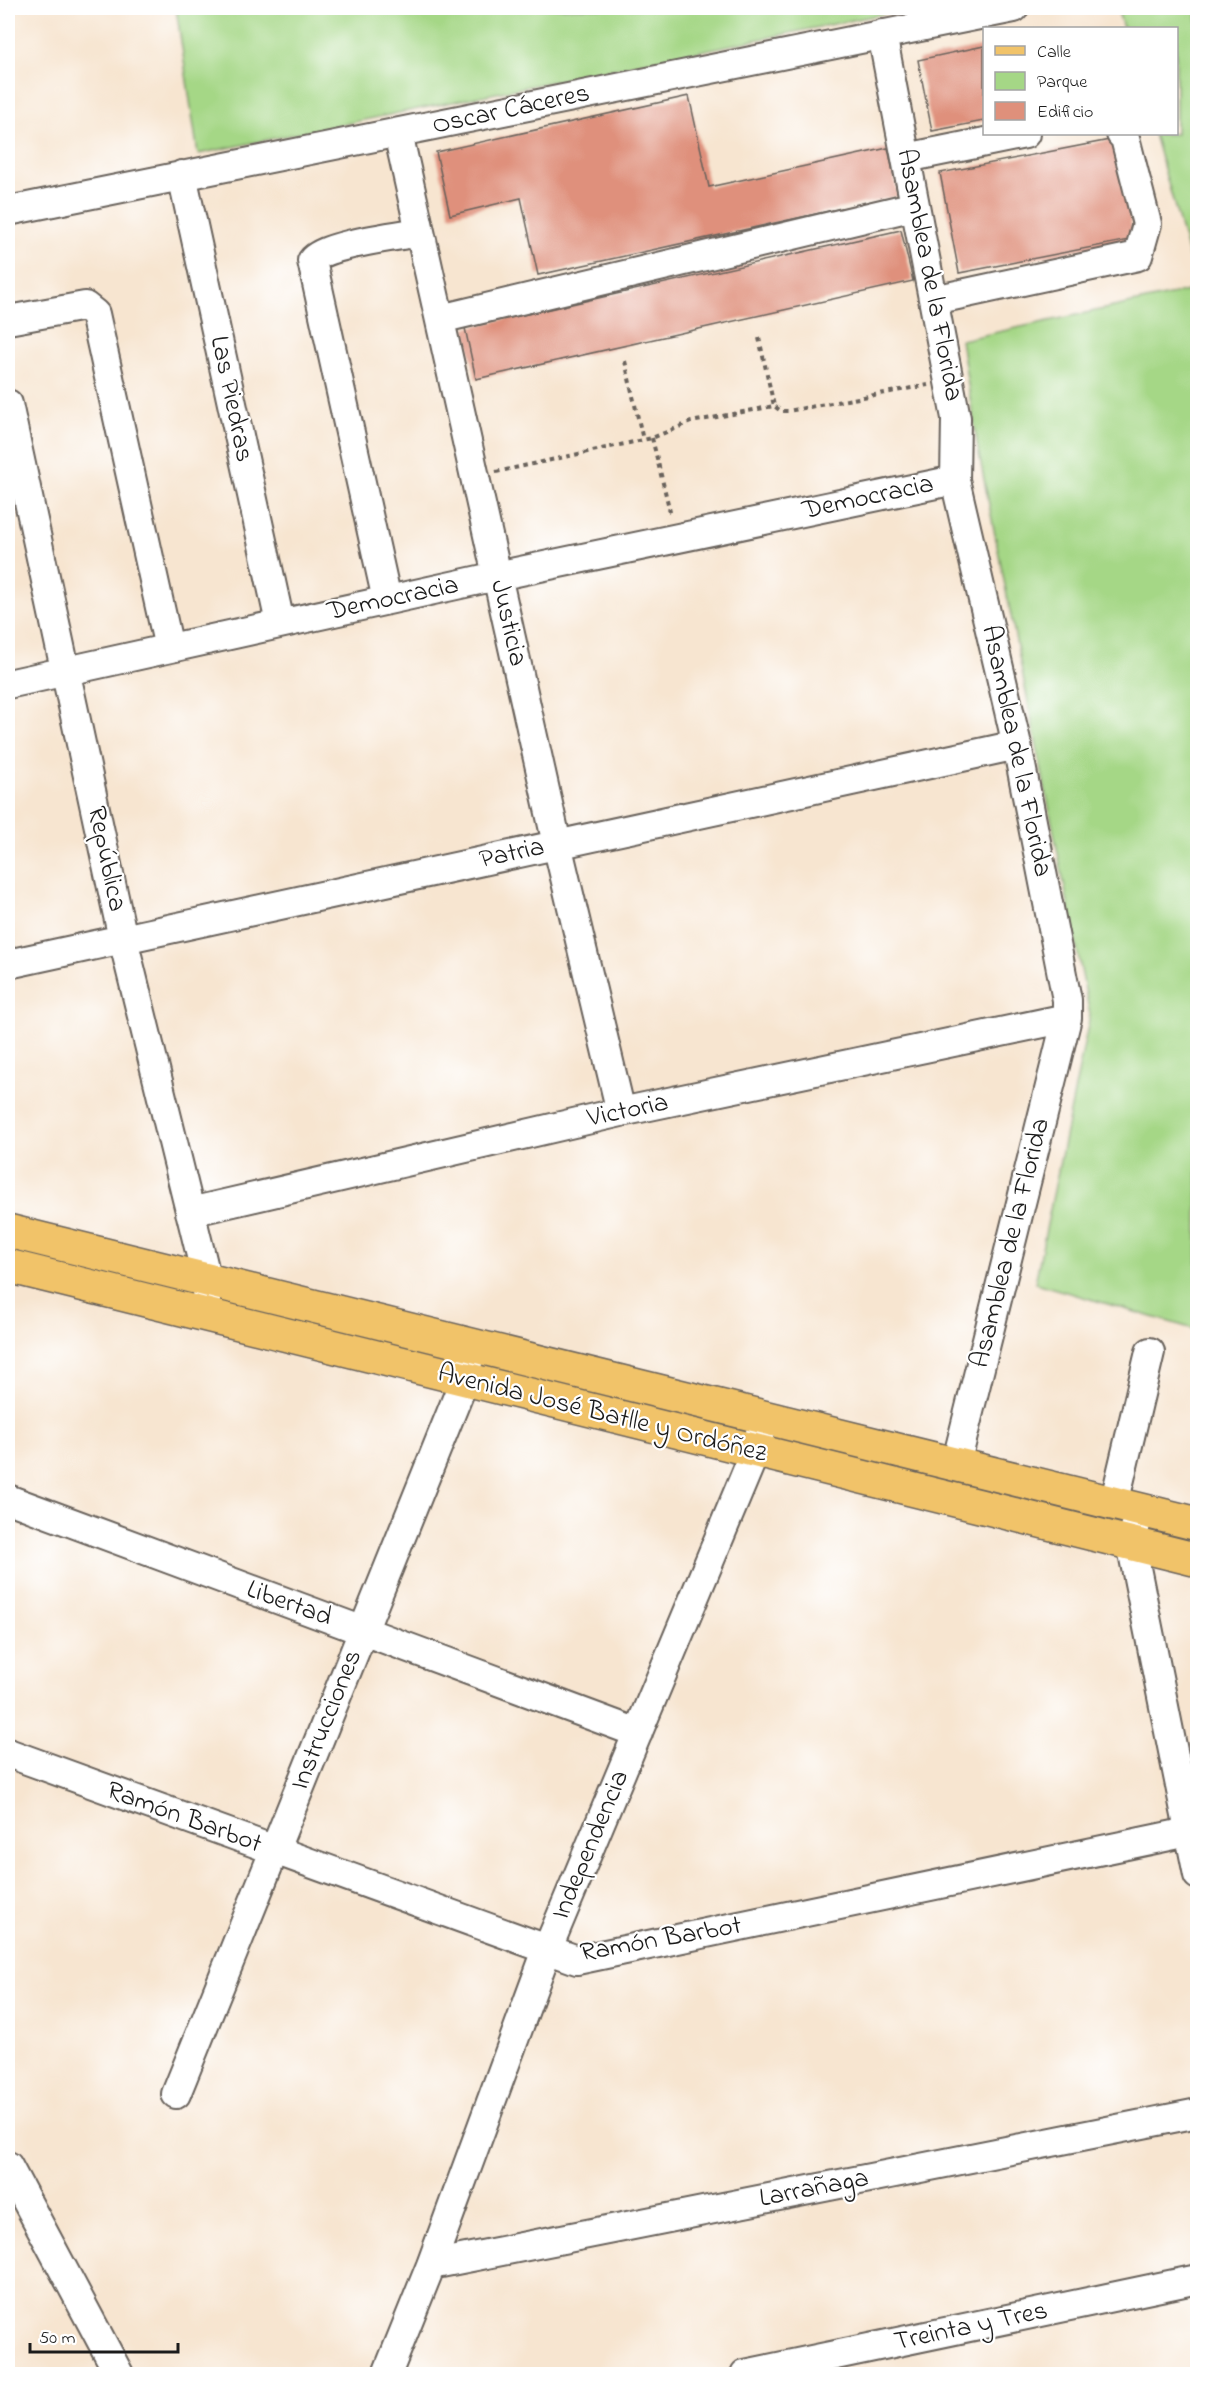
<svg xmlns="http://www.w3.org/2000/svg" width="1205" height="2382" font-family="'Indie Flower',sans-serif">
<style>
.green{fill:#a5d786;stroke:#607a51;stroke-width:1.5}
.building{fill:#df907b}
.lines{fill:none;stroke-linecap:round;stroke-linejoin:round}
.minor-casing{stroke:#69625b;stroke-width:32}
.major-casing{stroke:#69625b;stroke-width:36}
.path{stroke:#69625b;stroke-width:4;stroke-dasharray:4.5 4.5;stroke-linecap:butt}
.minor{stroke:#fff;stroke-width:28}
.major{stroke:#f1c369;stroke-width:33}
.labels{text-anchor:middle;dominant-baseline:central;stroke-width:4.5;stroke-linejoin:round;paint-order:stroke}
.street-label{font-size:27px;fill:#1c1c1c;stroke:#fff}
</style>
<rect width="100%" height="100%" fill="#fff"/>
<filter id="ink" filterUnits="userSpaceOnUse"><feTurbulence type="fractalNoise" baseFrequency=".0167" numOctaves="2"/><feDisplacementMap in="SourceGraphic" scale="12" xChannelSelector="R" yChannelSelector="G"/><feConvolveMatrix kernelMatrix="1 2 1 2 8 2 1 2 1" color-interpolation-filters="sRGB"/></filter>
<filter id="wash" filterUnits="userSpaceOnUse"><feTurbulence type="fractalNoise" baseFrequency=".008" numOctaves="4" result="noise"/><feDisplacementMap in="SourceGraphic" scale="24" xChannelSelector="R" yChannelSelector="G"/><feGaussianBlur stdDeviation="1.35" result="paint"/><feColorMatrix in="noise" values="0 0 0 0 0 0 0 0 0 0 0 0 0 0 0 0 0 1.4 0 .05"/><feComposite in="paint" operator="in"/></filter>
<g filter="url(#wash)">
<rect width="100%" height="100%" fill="#f7e5d0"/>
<!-- green -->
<path class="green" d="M176 8H912L198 154Z
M1117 8H1197V285L1154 134H1176V28H1123Z
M1197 289H1198L1197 1330 1035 1283 1090 1015 978 449 961 340Z"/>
<g id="blocks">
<!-- building -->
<path class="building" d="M984 46V121L932 131 918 60Z
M689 96 709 187 888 148 898 196 538 275 521 198 450 215 436 152Z
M1115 139 1134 239 959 273 940 173Z
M901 230 913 281 476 379 465 328Z"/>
</g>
</g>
<g filter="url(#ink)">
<use href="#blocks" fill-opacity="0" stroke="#69625b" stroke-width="1.5"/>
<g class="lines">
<!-- minor casing -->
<g class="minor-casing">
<path id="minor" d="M882 34 956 418 955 480 1017 745 1067 1000V1018L956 1464
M398 133 557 844 621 1112
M906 158 1025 134
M182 175 280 623
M8 211 1014 8
M934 300 1138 256 1147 224 1125 138 1121 134
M440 319 915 206
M8 320 85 306 95 314 169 648
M8 404 123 939 207 1280 206 1300
M387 600 312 261C322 245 398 236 420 232
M8 684 497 576 955 480
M8 964 1017 745
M190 1212 621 1112 1067 1018
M8 1499 638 1733
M1114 1504 1150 1352
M1140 1510 1131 1543 1198 1875
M8 1753 577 1960 1198 1830
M176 2094 464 1381 472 1344
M8 2166 119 2374
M431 2265 1198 2113
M387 2374 431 2265 547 1950 755 1452 761 1429
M745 2374 1198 2279"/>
</g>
<!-- major casing -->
<g class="major-casing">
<path id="major" d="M8 1231 1198 1524
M8 1266 1198 1560"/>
</g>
<!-- path -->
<path class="path" d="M759 338 774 406
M625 361 643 440
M652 438 671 516
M496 472 652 438 691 422 774 406 781 411H788L928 385"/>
<!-- minor -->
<use href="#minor" class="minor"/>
<!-- major -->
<use href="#major" class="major"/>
</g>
</g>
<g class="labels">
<!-- street labels -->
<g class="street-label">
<text transform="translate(511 110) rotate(-12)">Oscar Cáceres</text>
<text transform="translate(929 275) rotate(79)">Asamblea de la Florida</text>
<text transform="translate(231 399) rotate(78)">Las Piedras</text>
<text transform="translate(868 498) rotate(-12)">Democracia</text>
<text transform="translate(393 599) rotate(-12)">Democracia</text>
<text transform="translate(508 623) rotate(77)">Justicia</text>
<text transform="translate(1016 751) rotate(78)">Asamblea de la Florida</text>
<text transform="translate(512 854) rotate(-12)">Patria</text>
<text transform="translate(106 859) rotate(78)">República</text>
<text transform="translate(628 1111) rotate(-12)">Victoria</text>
<text transform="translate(1011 1243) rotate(-76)">Asamblea de la Florida</text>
<text transform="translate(602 1414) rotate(14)">Avenida José Batlle y Ordóñez</text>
<text transform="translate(289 1604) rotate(20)">Libertad</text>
<text transform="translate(327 1720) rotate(-68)">Instrucciones</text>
<text transform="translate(184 1818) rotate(20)">Ramón Barbot</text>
<text transform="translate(591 1845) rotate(-67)">Independencia</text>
<text transform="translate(661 1940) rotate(-10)">Ramón Barbot</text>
<text transform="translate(814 2189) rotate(-11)">Larrañaga</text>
<text transform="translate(971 2327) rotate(-12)">Treinta y Tres</text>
</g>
</g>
<!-- margin -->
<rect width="1205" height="2382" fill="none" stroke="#fff" stroke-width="30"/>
<!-- legend -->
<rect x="983" y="27" width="195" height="108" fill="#ffffff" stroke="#a4a4a4" stroke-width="1.5"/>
<rect x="995" y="46" width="30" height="9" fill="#f1c369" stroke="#a4a4a4" stroke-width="1.5"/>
<text x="1037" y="57" font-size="18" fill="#1c1c1c">Calle</text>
<rect x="995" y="72" width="30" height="18" fill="#a5d786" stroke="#a4a4a4" stroke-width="1.5"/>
<text x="1037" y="87" font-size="18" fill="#1c1c1c">Parque</text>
<rect x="995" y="102" width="30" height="18" fill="#df907b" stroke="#a4a4a4" stroke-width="1.5"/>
<text x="1037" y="117" font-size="18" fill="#1c1c1c">Edificio</text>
<!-- scale -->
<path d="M30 2343v9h148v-9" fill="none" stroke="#1c1c1c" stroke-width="3"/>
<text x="39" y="2343" font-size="18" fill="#1c1c1c" stroke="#ffffff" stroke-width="4.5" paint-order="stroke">50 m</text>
</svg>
